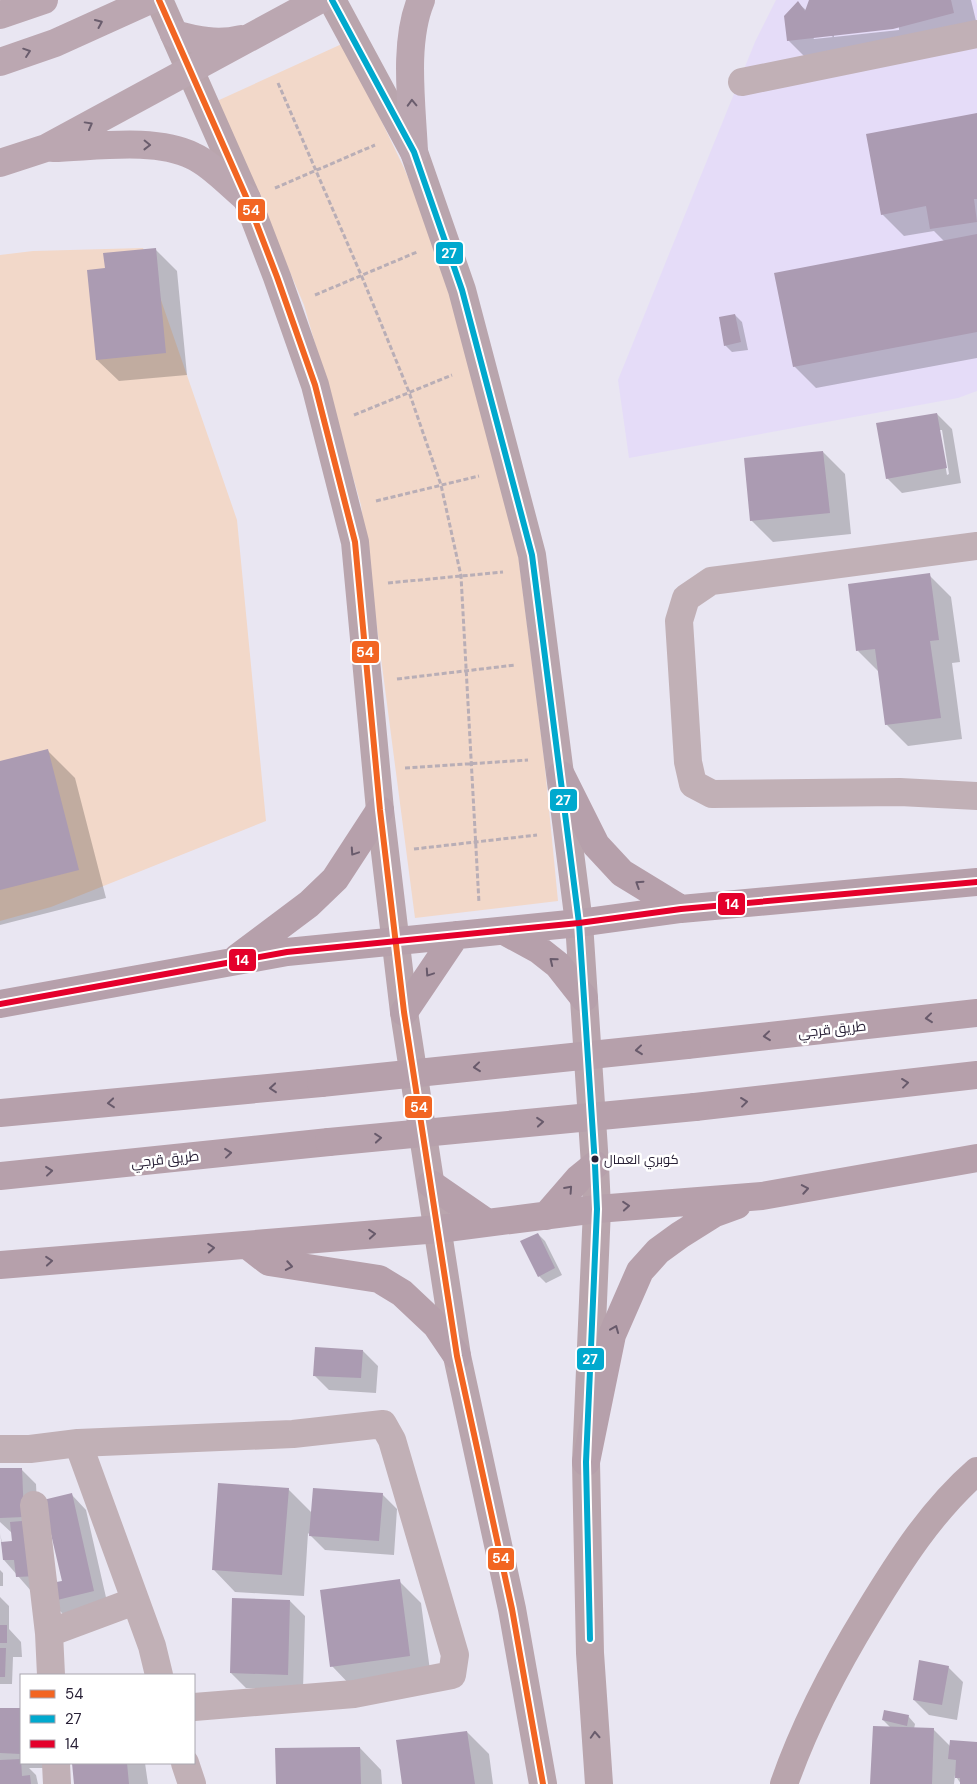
<svg xmlns="http://www.w3.org/2000/svg" width="977" height="1784" font-family="'DM Sans',Cairo,sans-serif">
<style>
.built{fill:#e5dcf8}
.green{fill:#f2d8c9}
.shadow{fill:#0003;fill-rule:evenodd}
.building{fill:#ab9bb2}
.lines{fill:none;stroke-linecap:round;stroke-linejoin:round}
.path{stroke:#b9aeb6;stroke-width:3;stroke-dasharray:5 2.5;stroke-linecap:butt}
.street{stroke:#c1b0b6;stroke-width:28}
.secondary{stroke:#b9a5ad;stroke-width:28}
.primary{stroke:#bba7b1;stroke-width:28}
.highway{stroke:#b6a0ab;stroke-width:28}
.highway-bridge{stroke:#b6a0ab;stroke-width:28}
.bus-1-casing{stroke:#fff;stroke-width:10}
.bus-2-casing{stroke:#fff;stroke-width:10}
.bus-3-casing{stroke:#fff;stroke-width:10}
.bus-1{stroke:#f26522;stroke-width:6}
.bus-2{stroke:#00a9ce;stroke-width:6}
.bus-3{stroke:#e4002b;stroke-width:6}
.oneway{stroke:#6a5d6d}
.oneway2{stroke:#685a6b}
.oneway3{stroke:#695c6c}
.bus-dot{fill:#282036;stroke:#fff;stroke-width:2}
.labels{text-anchor:middle;dominant-baseline:central;stroke-width:5;stroke-linejoin:round;paint-order:stroke}
.bus-label{font-size:13px;fill:#282036;stroke:#fff;text-anchor:start}
.street-label{font-size:14px;fill:#282036;stroke:#fff}
.line-badge{stroke:#fff;stroke-width:2}
.badge-label{font-size:14px;text-anchor:middle;font-weight:bold;fill:#fff}
</style>
<rect width="100%" height="100%" fill="#e9e6f2"/>
<!-- built -->
<path class="built" d="M776 0H975L977 5V391L958 398 629 458 618 380 755 42Z"/>
<!-- green -->
<path class="green" d="M344 43 404 168 434 239 513 514 544 758 558 901 415 918 361 505 304 305 217 101Z
M143 248 237 520 266 821 51 907 0 921V255L33 251Z"/>
<!-- shadow -->
<path class="shadow" d="M810 0H971L977 25 816 68 788 40 798 3 807 11ZM899 27V30L834 37V34ZM830 35 833 37 814 39 813 37Z
M977 115V358L816 388 794 366 944 241 934 231 904 236 882 214Z
M155 249 177 271 187 375 119 381 97 360 106 270Z
M735 315 742 322 748 350 732 352 725 345Z
M937 414 952 429 961 483 902 493 887 478ZM939 430H942L949 474 947 475Z
M823 452 845 474 851 534 773 542 751 520Z
M929 575 951 597 960 662 952 663 962 739 908 746 886 724 879 672 858 651Z
M47 750 75 778 106 898 0 925V762Z
M538 1234 545 1241 562 1275 546 1283 539 1276Z
M363 1351 378 1366 376 1393 329 1390 314 1375Z
M21 1469 36 1484 38 1525 52 1584 63 1581 72 1495 86 1510 108 1606 65 1616 50 1601 32 1592 4 1560 0 1533 2 1543 13 1542 12 1533 0 1522V1470Z
M288 1489 312 1513 382 1494 397 1509 394 1555 325 1550 308 1533 304 1596 235 1592 214 1570Z
M0 1570 3 1573V1586H0Z
M399 1581 421 1603 431 1678 353 1688 332 1666Z
M0 1597 9 1606V1629L21 1642 22 1657H13L12 1684H0Z
M290 1601 305 1616 303 1690 246 1688 231 1673Z
M948 1667 963 1682 957 1720 929 1715 914 1700Z
M0 1709H21V1763H47V1768H29L36 1775 38 1784H0Z
M908 1716 915 1724 914 1729 934 1730 950 1746 977 1743V1784H961L955 1775 954 1784H871L891 1728 883 1720Z
M467 1732 489 1754 493 1784H403Z
M360 1748 381 1770 382 1784H277Z
M73 1763H145L148 1784H75Z"/>
<!-- building -->
<path class="building" d="M809 0H951L954 13 893 29 787 41 784 16 798 1 805 11Z
M977 113V199H974L977 222 930 229 926 206 881 215 866 134Z
M977 234V332L793 367 774 273Z
M156 248 166 353 96 360 87 270 105 268 103 253Z
M735 314 741 342 724 346 719 317Z
M937 413 947 468 886 479 876 423Z
M823 451 830 513 750 521 744 458Z
M930 573 939 640 930 641 941 718 885 725 875 649 856 651 848 584Z
M48 749 79 870 0 890V761Z
M538 1233 555 1268 538 1277 520 1241Z
M315 1347 363 1350 361 1378 313 1376Z
M0 1468H22L24 1517 0 1518Z
M218 1483 289 1488 282 1575 212 1570Z
M313 1488 383 1493 379 1541 309 1536Z
M72 1493 94 1591 49 1602 45 1584 62 1581 43 1500Z
M34 1520 39 1576 16 1577 14 1560H3L1 1542 12 1541 10 1522Z
M400 1579 410 1656 330 1667 320 1590Z
M232 1598 290 1600 288 1675 230 1673Z
M0 1625H7V1643H0Z
M0 1648H6L5 1677H0Z
M919 1660 949 1666 942 1705 913 1700Z
M0 1708H21V1754L0 1753Z
M884 1710 909 1715 907 1726 882 1720Z
M873 1726 934 1728 932 1784H870Z
M467 1731 475 1784H402L396 1740Z
M950 1740 977 1742V1784H960V1778H955L956 1760 948 1759Z
M360 1747 361 1784H276L275 1748Z
M21 1759 22 1776 30 1775 31 1784H0V1760Z
M72 1763H127L129 1784H74Z"/>
<g class="lines">
<!-- path -->
<path class="path" d="M278 83 362 277 409 392 441 485 461 576 479 903
M275 188 375 145
M315 295 417 252
M354 415 452 375
M376 501 479 476
M388 583 503 572
M397 679 515 665
M405 768 528 760
M414 849 537 835"/>
<!-- street -->
<path class="street" d="M742 82 977 34
M977 546 711 581 686 598 679 621 688 762 693 784 712 794 900 792 977 796
M78 1443 293 1434 383 1424 392 1440 455 1655 452 1675 354 1694 194 1707
M0 1449H30L78 1443 152 1646 159 1675
M34 1505 49 1633 51 1675
M49 1633 135 1601
M56 1763 57 1784
M185 1763 192 1784"/>
<!-- secondary -->
<path class="secondary" d="M159 0 247 199 277 277 315 385 355 542 380 810 404 1012 457 1356 512 1609 543 1784
M332 0 414 152 462 290 532 555 579 923 595 1165 597 1209 586 1462 590 1653 599 1784
M784 1784C805 1724 835 1667 868 1613 899 1562 932 1510 977 1471"/>
<!-- primary -->
<path class="primary" d="M0 15 44 0
M174 34C197 40 217 45 241 39
M0 62 55 43 150 0
M53 148C94 147 155 137 193 156 211 164 231 186 247 199
M414 152C412 105 403 43 421 0
M0 163 46 148 319 0"/>
<!-- highway -->
<path class="highway" d="M561 775 596 845 622 873 681 909
M504 931 539 950 558 965 584 998
M237 958 309 904 335 879 380 810
M0 1004 287 952 579 923 681 909 977 882
M404 1012 456 935
M687 1045 977 1013
M695 1107 977 1075
M0 1113 321 1083
M0 1176 329 1142
M431 1184 486 1222
M546 1216 579 1178 595 1165
M247 1245 269 1262 379 1279 402 1293 436 1325 457 1356
M0 1265 439 1229 597 1209 762 1196 977 1158
M586 1462 612 1335 640 1271 658 1251 680 1235 715 1213 737 1205"/>
<!-- highway-bridge -->
<path class="highway-bridge" d="M321 1083 687 1045
M329 1142 695 1107"/>
<!-- bus-1 casing -->
<g class="bus-1-casing">
<path id="bus-1" d="M159 0 247 199 277 277 315 385 355 542 380 810 404 1012 457 1356 512 1609 543 1784"/>
</g>
<!-- bus-2 casing -->
<g class="bus-2-casing">
<path id="bus-2" d="M332 0 414 152 462 290 532 555 579 923 595 1165 597 1209 586 1462 590 1639"/>
</g>
<!-- bus-3 casing -->
<g class="bus-3-casing">
<path id="bus-3" d="M0 1004 287 952 579 923 681 909 977 882"/>
</g>
<!-- bus-1 -->
<use href="#bus-1" class="bus-1"/>
<!-- bus-2 -->
<use href="#bus-2" class="bus-2"/>
<!-- bus-3 -->
<use href="#bus-3" class="bus-3"/>
</g>
<!-- one-way arrows -->
<defs><path id="oneway-chevron" d="M-2-3.5L2.5 0L-2 3.5" fill="none" stroke-width="1.6" stroke-linecap="round" stroke-linejoin="round" transform="scale(1.25)"/></defs>
<g class="oneway">
<use href="#oneway-chevron" transform="translate(99 23) rotate(-24)"/>
<use href="#oneway-chevron" transform="translate(27 52) rotate(-19)"/>
<use href="#oneway-chevron" transform="translate(412 103) rotate(-92)"/>
<use href="#oneway-chevron" transform="translate(89 125) rotate(-29)"/>
<use href="#oneway-chevron" transform="translate(147 145) rotate(1)"/>
</g>
<g class="oneway2">
<use href="#oneway-chevron" transform="translate(354 852) rotate(124)"/>
<use href="#oneway-chevron" transform="translate(639 884) rotate(-147)"/>
<use href="#oneway-chevron" transform="translate(553 961) rotate(-141)"/>
<use href="#oneway-chevron" transform="translate(429 973) rotate(124)"/>
<use href="#oneway-chevron" transform="translate(929 1018) rotate(174)"/>
<use href="#oneway-chevron" transform="translate(767 1036) rotate(174)"/>
<use href="#oneway-chevron" transform="translate(639 1050) rotate(174)"/>
<use href="#oneway-chevron" transform="translate(477 1067) rotate(174)"/>
<use href="#oneway-chevron" transform="translate(905 1083) rotate(-7)"/>
<use href="#oneway-chevron" transform="translate(273 1088) rotate(175)"/>
<use href="#oneway-chevron" transform="translate(744 1102) rotate(-7)"/>
<use href="#oneway-chevron" transform="translate(111 1103) rotate(175)"/>
<use href="#oneway-chevron" transform="translate(540 1122) rotate(-5)"/>
<use href="#oneway-chevron" transform="translate(378 1138) rotate(-5)"/>
<use href="#oneway-chevron" transform="translate(228 1153) rotate(-6)"/>
<use href="#oneway-chevron" transform="translate(49 1171) rotate(-6)"/>
<use href="#oneway-chevron" transform="translate(569 1189) rotate(-48)"/>
<use href="#oneway-chevron" transform="translate(805 1189) rotate(-10)"/>
<use href="#oneway-chevron" transform="translate(626 1206) rotate(-5)"/>
<use href="#oneway-chevron" transform="translate(372 1234) rotate(-5)"/>
<use href="#oneway-chevron" transform="translate(211 1248) rotate(-4)"/>
<use href="#oneway-chevron" transform="translate(49 1261) rotate(-5)"/>
<use href="#oneway-chevron" transform="translate(289 1266) rotate(10)"/>
<use href="#oneway-chevron" transform="translate(615 1329) rotate(-68)"/>
</g>
<use class="oneway3" href="#oneway-chevron" transform="translate(595 1735) rotate(-93)"/>
<!-- markers -->
<circle class="bus-dot" cx="595" cy="1159" r="4.5"/>
<g class="labels">
<!-- bus labels -->
<g class="bus-label">
<text x="604" y="1159">كوبري العمال</text>
</g>
<!-- street labels -->
<g class="street-label">
<text transform="translate(832 1029) rotate(-6)">طريق قرجي</text>
<text transform="translate(165 1159) rotate(-6)">طريق قرجي</text>
</g>
</g>
<g class="line-badge">
<rect x="237" y="198" width="29" height="24" rx="5" fill="#f26522"/>
<rect x="435" y="241" width="29" height="24" rx="5" fill="#00a9ce"/>
<rect x="351" y="640" width="29" height="24" rx="5" fill="#f26522"/>
<rect x="549" y="788" width="29" height="24" rx="5" fill="#00a9ce"/>
<rect x="717" y="892" width="29" height="24" rx="5" fill="#e4002b"/>
<rect x="228" y="948" width="29" height="24" rx="5" fill="#e4002b"/>
<rect x="404" y="1095" width="29" height="24" rx="5" fill="#f26522"/>
<rect x="576" y="1347" width="29" height="24" rx="5" fill="#00a9ce"/>
<rect x="487" y="1547" width="28" height="24" rx="5" fill="#f26522"/>
</g>
<g class="badge-label">
<text x="251" y="215">54</text>
<text x="449" y="258">27</text>
<text x="365" y="657">54</text>
<text x="563" y="805">27</text>
<text x="732" y="909">14</text>
<text x="242" y="965">14</text>
<text x="419" y="1112">54</text>
<text x="590" y="1364">27</text>
<text x="501" y="1563">54</text>
</g>
<!-- legend -->
<rect x="20" y="1674" width="175" height="90" fill="#ffffff" stroke="#a9a6af"/>
<rect x="30" y="1690" width="25" height="8" fill="#f26522" stroke="#a9a6af"/>
<text x="65" y="1699" font-size="15" fill="#282036">54</text>
<rect x="30" y="1715" width="25" height="8" fill="#00a9ce" stroke="#a9a6af"/>
<text x="65" y="1724" font-size="15" fill="#282036">27</text>
<rect x="30" y="1740" width="25" height="8" fill="#e4002b" stroke="#a9a6af"/>
<text x="65" y="1749" font-size="15" fill="#282036">14</text>
</svg>
